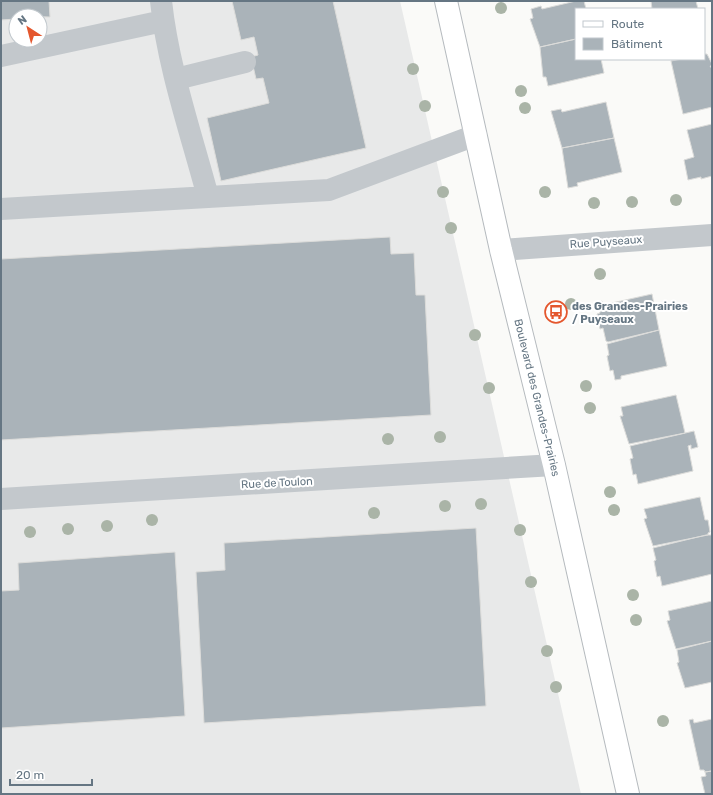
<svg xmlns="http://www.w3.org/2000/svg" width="713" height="795" font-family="Rubik,sans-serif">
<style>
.built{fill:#e8e9e9;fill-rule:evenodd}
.building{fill:#aab3b9;stroke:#dcdcda}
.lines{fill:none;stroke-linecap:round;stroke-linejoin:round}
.major-casing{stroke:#b5babe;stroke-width:24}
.minor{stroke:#c3c8cc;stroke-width:22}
.major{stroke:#fff;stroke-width:22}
.tree{fill:#aab4a7}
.labels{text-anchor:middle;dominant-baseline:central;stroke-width:4;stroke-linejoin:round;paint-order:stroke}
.street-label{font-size:11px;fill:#657683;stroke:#fff}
.poi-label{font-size:11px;font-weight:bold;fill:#657683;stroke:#fff;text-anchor:start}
</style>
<rect width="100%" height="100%" fill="#fafaf8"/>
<!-- built -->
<path class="built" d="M1 1H400L581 794H1ZM16 16H40V40H16Z"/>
<!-- building -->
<path class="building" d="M1 1H49L50 17 16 16V19L1 20Z
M232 1H333L366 148 221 181 207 118 269 103 263 78 256 79 251 57 258 55 254 37 241 40Z
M576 1H584L586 9H576V39L540 47 530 19 533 18 531 9 541 6 542 9Z
M651 1H696L698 9H652Z
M576 39V59H601L604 73 548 86 546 77H543L540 47Z
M704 54H707L712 64 710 67H712V107L683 114 671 61 682 59H704Z
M606 102 614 138 562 148 551 111 561 109 562 112Z
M712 124V176L701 179V177L688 180 684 160 694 157 687 130Z
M614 138 622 172 577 183 578 186 568 188 562 148Z
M390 237 391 254 414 253 416 295H425L431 415 1 440V259Z
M652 294 659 330 608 342 606 341 603 328 600 329 597 314 600 313 598 303 602 301 603 305Z
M659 330 667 366 621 376V379L615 380 613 370 610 371 607 356 609 355 607 344Z
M676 395 685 433 629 444 620 416H623L621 407Z
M694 431 698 447 691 449V445L688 446 693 471 638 484 636 474 633 475 630 459 633 458 630 446Z
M700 497 705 520H708L710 532 708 533V535L653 546 644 519 647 518 644 509Z
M476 528 486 706 204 723 196 572 225 570 224 543Z
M706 535H712V574L662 586 660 576 657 577 654 561 656 560 653 548Z
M175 552 185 716 1 728V591L19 590 18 563Z
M712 601V641L676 649 667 621 670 620 668 611Z
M712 641V682L685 688 677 663 679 662 677 650Z
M693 719 694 723 712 719V771L705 772 704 770H700L689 720Z
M712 771V794H705L701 777 706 776 705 772Z"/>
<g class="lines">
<!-- major casing -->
<g class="major-casing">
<g id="major">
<path id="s1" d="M446 1 501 250 554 465 628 794"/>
</g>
</g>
<!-- minor -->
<path class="minor" d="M161 1C168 67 191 133 208 197
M1 56 163 21
M176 79 245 62
M1 209 329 190 476 135
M501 250 712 235
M1 499 554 465"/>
<!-- major -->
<use href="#major" class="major"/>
</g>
<!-- trees -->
<g class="tree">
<circle cx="501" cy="8" r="6"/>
<circle cx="413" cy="69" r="6"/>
<circle cx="521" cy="91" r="6"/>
<circle cx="425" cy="106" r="6"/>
<circle cx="525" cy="108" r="6"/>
<circle cx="443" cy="192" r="6"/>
<circle cx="545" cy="192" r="6"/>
<circle cx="676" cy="200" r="6"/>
<circle cx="632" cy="202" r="6"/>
<circle cx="594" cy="203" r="6"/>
<circle cx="451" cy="228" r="6"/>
<circle cx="600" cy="274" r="6"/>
<circle cx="571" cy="304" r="6"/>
<circle cx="475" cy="335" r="6"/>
<circle cx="586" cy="386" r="6"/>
<circle cx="489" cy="388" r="6"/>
<circle cx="590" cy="408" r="6"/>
<circle cx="440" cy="437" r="6"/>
<circle cx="388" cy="439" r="6"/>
<circle cx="610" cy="492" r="6"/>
<circle cx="481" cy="504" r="6"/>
<circle cx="445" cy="506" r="6"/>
<circle cx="614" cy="510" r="6"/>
<circle cx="374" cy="513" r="6"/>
<circle cx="152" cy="520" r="6"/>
<circle cx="107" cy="526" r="6"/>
<circle cx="68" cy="529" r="6"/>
<circle cx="520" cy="530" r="6"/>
<circle cx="30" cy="532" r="6"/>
<circle cx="531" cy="582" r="6"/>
<circle cx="633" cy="595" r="6"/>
<circle cx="636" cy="620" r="6"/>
<circle cx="547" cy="651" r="6"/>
<circle cx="556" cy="687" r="6"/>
<circle cx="663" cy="721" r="6"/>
</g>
<!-- icons -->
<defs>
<g id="bus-ring" transform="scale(1.15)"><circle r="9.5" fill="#fff" stroke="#e4572e" stroke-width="1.5"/><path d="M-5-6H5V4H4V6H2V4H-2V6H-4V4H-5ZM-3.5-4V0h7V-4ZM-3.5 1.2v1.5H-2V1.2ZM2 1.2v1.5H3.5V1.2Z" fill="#e4572e"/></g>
</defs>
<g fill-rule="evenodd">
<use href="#bus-ring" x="556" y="312"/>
</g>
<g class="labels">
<!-- street labels -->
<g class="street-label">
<text transform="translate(606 242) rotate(-4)">Rue Puyseaux</text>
<text stroke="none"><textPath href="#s1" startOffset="407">Boulevard des Grandes-Prairies</textPath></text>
<text transform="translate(277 483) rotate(-3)">Rue de Toulon</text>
</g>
<!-- poi labels -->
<g class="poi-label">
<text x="572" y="306">des Grandes-Prairies<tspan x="572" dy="13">/ Puyseaux</tspan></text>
</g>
</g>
<!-- border -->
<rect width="713" height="795" fill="none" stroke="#657683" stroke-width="4"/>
<!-- legend -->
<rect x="575" y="8" width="130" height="52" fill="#ffffff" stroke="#c1c8cd"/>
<rect x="583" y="21" width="20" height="6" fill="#ffffff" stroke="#c1c8cd"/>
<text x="611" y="28" font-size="12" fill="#657683">Route</text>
<rect x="583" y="38" width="20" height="12" fill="#aab3b9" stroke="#c1c8cd"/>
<text x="611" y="48" font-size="12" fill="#657683">Bâtiment</text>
<!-- north arrow -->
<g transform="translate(28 28) rotate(324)"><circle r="19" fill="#ffffff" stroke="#c1c8cd"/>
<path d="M0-3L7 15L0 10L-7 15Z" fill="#e4572e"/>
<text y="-6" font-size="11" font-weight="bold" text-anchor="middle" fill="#657683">N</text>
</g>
<!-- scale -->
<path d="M10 779v6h82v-6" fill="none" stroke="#657683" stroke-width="2"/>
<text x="16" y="779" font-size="12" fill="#657683" stroke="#ffffff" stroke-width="3" paint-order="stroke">20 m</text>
</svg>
